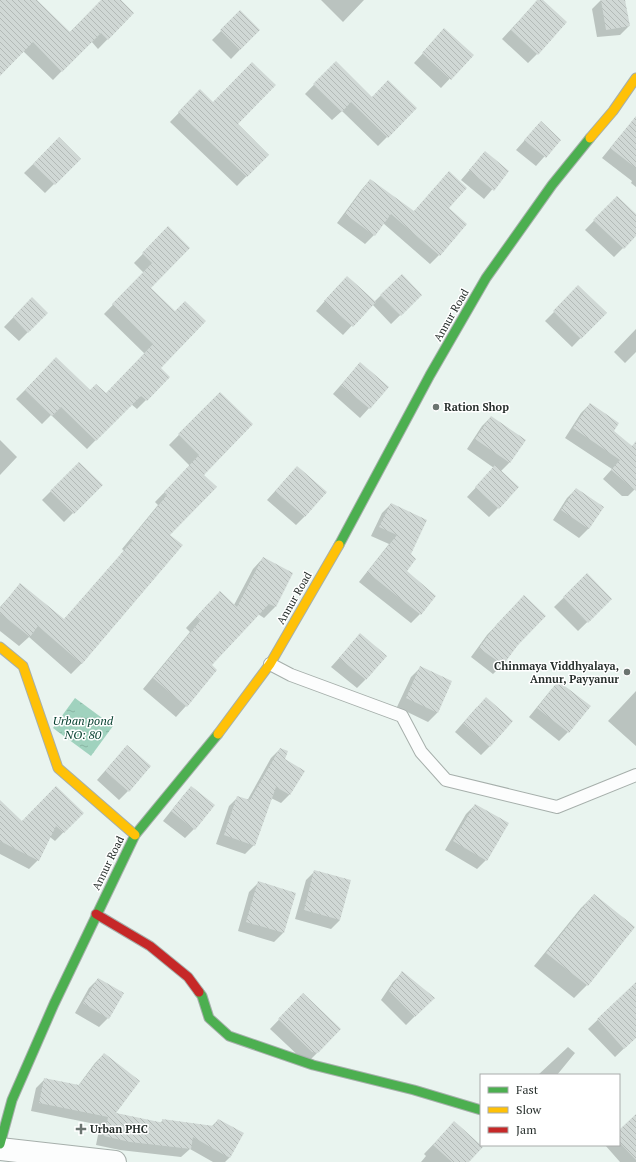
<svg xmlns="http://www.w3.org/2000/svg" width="636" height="1162" font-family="'PT Serif',serif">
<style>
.water{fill:url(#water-ripples)}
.shadow{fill:#0003}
.building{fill:url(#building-back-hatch)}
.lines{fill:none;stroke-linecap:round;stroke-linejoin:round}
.lane-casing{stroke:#a6afab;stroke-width:14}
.street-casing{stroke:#a6afab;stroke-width:24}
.fast-casing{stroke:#a6afab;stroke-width:11}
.slow-casing{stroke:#a6afab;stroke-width:11}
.jam-casing{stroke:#a6afab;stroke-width:11}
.lane{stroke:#fcfdfd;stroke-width:12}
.street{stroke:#fcfdfd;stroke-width:22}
.fast{stroke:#4caf50;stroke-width:9}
.slow{stroke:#ffc107;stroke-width:9}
.jam{stroke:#c62828;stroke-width:9}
.poi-dot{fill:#6b7470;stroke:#fff;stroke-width:1.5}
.labels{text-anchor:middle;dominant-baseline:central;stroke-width:3;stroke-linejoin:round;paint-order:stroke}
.street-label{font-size:11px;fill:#272f2c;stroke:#fff}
.poi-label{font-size:11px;font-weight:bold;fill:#272f2c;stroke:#fff;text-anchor:start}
.water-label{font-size:12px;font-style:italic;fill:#074130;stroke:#fff}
</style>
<defs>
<pattern id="water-ripples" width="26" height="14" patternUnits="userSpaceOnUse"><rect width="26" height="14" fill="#a0d2be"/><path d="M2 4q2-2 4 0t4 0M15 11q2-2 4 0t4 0" fill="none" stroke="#8ab5a3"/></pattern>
<pattern id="building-back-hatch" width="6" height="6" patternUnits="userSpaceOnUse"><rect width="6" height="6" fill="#d0d8d5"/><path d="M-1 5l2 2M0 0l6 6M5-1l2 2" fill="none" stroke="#b3bab7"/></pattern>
</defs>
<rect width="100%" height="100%" fill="#e9f4ef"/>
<!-- water -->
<path class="water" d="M75 698 113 726 91 756 53 728Z"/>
<!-- shadow -->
<path class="shadow" d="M0 0H34L69 33 102 0H120L133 13 98 49 91 41 53 80 23 51 0 75Z
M321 0H364L343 22Z
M538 0H541L537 54 528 63 502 39Z
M601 0H624L629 26 620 35 597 37 592 9Z
M240 12 259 30 231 59 212 40Z
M436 39 472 55 441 88 414 63Z
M336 62 372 98 416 108 378 146 342 111 332 120 305 94Z
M200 91 267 155 237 186 170 122Z
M636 121V187L631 183 632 181 602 158 620 136Z
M541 122 559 140 536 166 516 150Z
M59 139 79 159 45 193 24 173Z
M485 152 508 171 484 199 461 180Z
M370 180 413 212 447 208 439 255 430 264 383 223 374 235 365 244 337 223 362 189Z
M617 197 636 216V235L614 257 585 230Z
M168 228 150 288 160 368 169 377 137 409 131 404 87 449 51 415 42 424 16 399 56 359 90 391 106 394 145 354 104 314 144 273 134 263Z
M402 275 421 295 391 324 372 304 343 335 316 311 338 286 374 302Z
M579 287 605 313 572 347 545 321Z
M32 298 47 313 19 341 4 327Z
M636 329V352L625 363 614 352Z
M360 363 388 387 360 418 333 394Z
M220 393 203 475 169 535 181 545 81 664 71 674 29 637 19 646 0 631V607L20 585 64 620 124 551 122 549 158 505 155 502 190 466 169 445Z
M590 404 613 431 636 451V488L628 496H622L603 479 612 469 565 438 581 413Z
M491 417 524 440 509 463 500 472 498 508 489 517 467 497 494 468 467 449 482 426Z
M0 440 17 457 0 475Z
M79 463 101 485 64 522 42 500Z
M297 467 305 516 296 525 267 500Z
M576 489 603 508 588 529 579 538 553 520 567 498Z
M391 504 409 555 405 571 420 614 411 623 359 582 389 544 371 536 382 513Z
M263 558 292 574 275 607 264 618 258 614 210 665 186 706 176 717 143 689 190 632 186 628 209 603 234 605 253 569Z
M587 575 611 599 578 631 554 607Z
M515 606 517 645 502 665 493 674 471 657 487 635Z
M360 635 365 680 357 688 331 667Z
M420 668 451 682 437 713 428 722 397 707 411 677Z
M559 682 589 706 568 732 559 741 529 717 550 691Z
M636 691V746L608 721Z
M477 707 490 746 481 755 455 732Z
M280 749 284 760 290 794 281 803 271 798 254 845 245 854 216 844 229 806 238 797 247 801 271 758Z
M119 755 128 791 119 800 97 780Z
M191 787 194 829 185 838 163 821 183 796Z
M0 801 22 822 82 813 55 841 50 837 38 860 29 869 0 854Z
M475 805 486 860 477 869 445 850 466 814Z
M315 871 340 920 331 929 295 919 306 880Z
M258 883 295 894 283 933 274 942 238 931 249 892Z
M594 895 634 928 587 985 574 998 534 966 581 908Z
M402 973 424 1007 406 1025 381 1000 393 982Z
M98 979 108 1018 99 1027 75 1013 89 988Z
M630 989 636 995V1037L615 1057 588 1029Z
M294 1004 317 1053 308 1062 303 1060 270 1029Z
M568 1047 575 1053 557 1075H538Z
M104 1054 114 1113 160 1123 163 1120 211 1127 218 1120 230 1157 225 1162H213L190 1149 181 1157 120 1150 96 1145 100 1125 31 1111 36 1088 45 1079 78 1086 95 1063Z
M636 1116V1162H620L605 1145H619V1132Z
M445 1132 468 1162H421L426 1156 424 1154Z"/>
<!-- building -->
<path class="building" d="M0 0H37L70 32 101 0H121L134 13 108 40 101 33 62 72 33 42 0 76Z
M537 0H543L567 22 538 55 511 30Z
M601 0H625L630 26 606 30Z
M240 10 260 30 240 50 220 30Z
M444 28 474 55 451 80 422 53Z
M336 61 372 97 388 80 417 108 388 138 351 102 342 112 313 84Z
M252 62 276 85 238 124 269 155 247 177 178 112 200 89 213 102Z
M636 116V168L610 148Z
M541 121 561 140 546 158 524 140Z
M59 137 81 159 55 185 33 164Z
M485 151 509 171 494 191 469 170Z
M449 171 467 188 449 208 467 224 440 256 391 214 375 236 345 214 370 179 414 211Z
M617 196 636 214V236L624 249 593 220Z
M168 226 190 248 151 288 175 311 185 301 206 321 161 368 170 377 147 401 141 396 96 441 61 407 52 416 25 390 56 357 90 390 96 384 106 393 153 344 112 304 152 263 142 253Z
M402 274 422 295 401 316 380 295Z
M347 276 376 302 353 327 324 301Z
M578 285 607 313 581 339 553 311Z
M32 297 48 313 28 333 13 317Z
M360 362 389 387 370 409 341 385Z
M220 392 253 424 204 475 217 487 170 535 183 545 82 664 38 626 30 637 0 613V608L20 583 64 619 133 540 131 539 167 495 164 492 199 455 178 434Z
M590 403 619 423 614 431 632 446 636 441V491L611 470 620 460 573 428Z
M491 416 526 440 510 463 475 439Z
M79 462 103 485 74 514 50 491Z
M495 465 519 487 499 509 475 487Z
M297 466 327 492 305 517 275 491Z
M576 488 604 507 589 529 561 510Z
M391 503 427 520 411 554 416 559 407 571 436 596 421 615 367 572 397 535 379 527Z
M263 557 293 573 276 607 269 604 212 665 217 670 187 707 153 678 200 621 196 617 220 591 237 607Z
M587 573 612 599 588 623 563 597Z
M524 595 546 616 518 645 503 665 479 648 496 625Z
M360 633 387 656 366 680 339 658Z
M420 666 452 681 438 713 406 698Z
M558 681 591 706 569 733 537 708Z
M486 697 513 721 490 747 463 723Z
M127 745 151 766 129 792 105 771Z
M280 748 288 751 285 759 305 771 290 795 276 787 255 846 224 835 237 796 250 800Z
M56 786 84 813 64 833 56 826 39 861 0 841V800L22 821Z
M191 786 215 805 195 830 171 811Z
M475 804 509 823 487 861 453 841Z
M314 870 351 880 340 920 304 910Z
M258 881 296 893 284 933 246 922Z
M594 894 635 927 588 986 546 953Z
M402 971 435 998 415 1017 389 991Z
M98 978 124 993 109 1019 83 1003Z
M636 982V1038L624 1049 597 1019Z
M303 993 341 1029 318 1053 312 1052 278 1019Z
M104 1053 140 1081 116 1113 164 1123 162 1121V1119L214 1126 218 1119 244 1133 230 1158 193 1137 191 1149 130 1142 104 1136 108 1117 39 1103 44 1078 79 1085Z
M636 1114V1160L619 1142V1130Z
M454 1121 483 1147 469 1162H452L433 1145Z"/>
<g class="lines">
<!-- lane casing -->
<g class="lane-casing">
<path id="lane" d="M270 664 291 675 402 716 421 752 446 780 557 807 636 775"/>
</g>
<!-- street casing -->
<g class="street-casing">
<path id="street" d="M0 1149 115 1162"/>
</g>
<!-- fast casing -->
<g class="fast-casing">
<path id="fast" d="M339 545 430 375 486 278 552 185 590 138
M199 992 202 996 209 1018 229 1036 313 1065 414 1090 481 1110
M0 1144 12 1100 54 1004 135 835 218 734"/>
</g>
<!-- slow casing -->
<g class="slow-casing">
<path id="slow" d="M590 138 613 111 636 78
M0 647 23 666 58 768 135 835
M218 734 270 664 339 545"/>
</g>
<!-- jam casing -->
<g class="jam-casing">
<path id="jam" d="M96 914 150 946 188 977 199 992"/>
</g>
<!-- lane -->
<use href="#lane" class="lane"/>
<!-- street -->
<use href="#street" class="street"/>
<!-- fast -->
<use href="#fast" class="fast"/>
<!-- slow -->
<use href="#slow" class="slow"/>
<!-- jam -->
<use href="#jam" class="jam"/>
</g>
<!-- markers -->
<g class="poi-dot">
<circle cx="436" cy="407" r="4"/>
<circle cx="627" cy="672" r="4"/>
<path d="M79 1123h4v4h4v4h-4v4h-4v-4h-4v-4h4z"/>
</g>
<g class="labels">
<!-- street labels -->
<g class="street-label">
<text transform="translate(451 315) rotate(-60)">Annur Road</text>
<text transform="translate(294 598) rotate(-60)">Annur Road</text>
<text transform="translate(108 863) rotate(-64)">Annur Road</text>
</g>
<!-- poi labels -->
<g class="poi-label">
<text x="444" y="407">Ration Shop</text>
<text x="619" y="666" text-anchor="end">Chinmaya Viddhyalaya,<tspan x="619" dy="13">Annur, Payyanur</tspan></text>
<text x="90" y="1129">Urban PHC</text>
</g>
<!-- water labels -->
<g class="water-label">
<text x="83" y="720">Urban pond<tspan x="83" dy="14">NO: 80</tspan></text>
</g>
</g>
<!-- legend -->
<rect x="480" y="1074" width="140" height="72" fill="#ffffff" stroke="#a9acab"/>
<rect x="488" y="1087" width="20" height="6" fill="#4caf50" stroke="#a9acab"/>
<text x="516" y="1094" font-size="12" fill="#272f2c">Fast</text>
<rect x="488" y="1107" width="20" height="6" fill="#ffc107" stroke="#a9acab"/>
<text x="516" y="1114" font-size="12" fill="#272f2c">Slow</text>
<rect x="488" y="1127" width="20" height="6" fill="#c62828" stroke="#a9acab"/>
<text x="516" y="1134" font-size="12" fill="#272f2c">Jam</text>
</svg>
